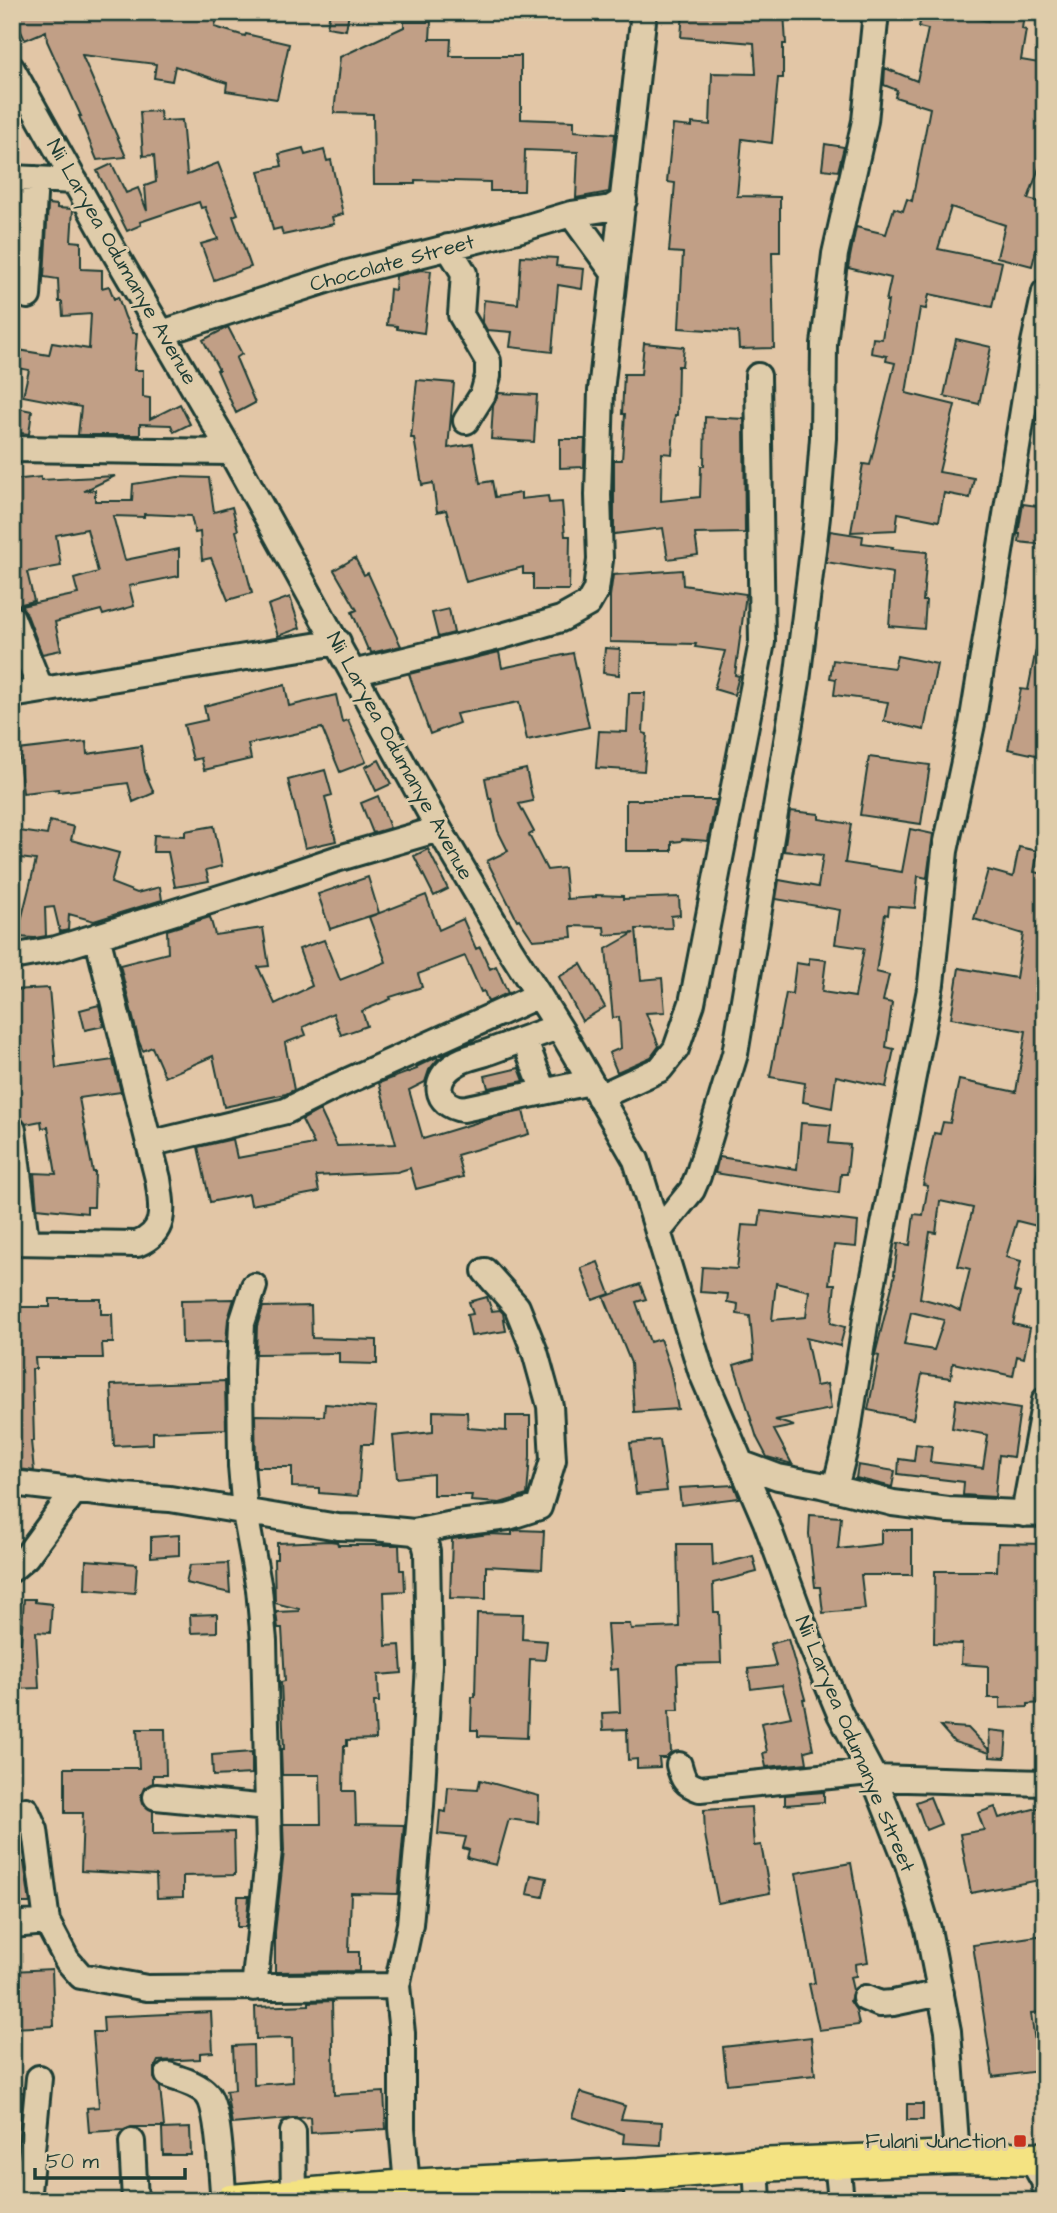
<svg xmlns="http://www.w3.org/2000/svg" width="1057" height="2213" font-family="'Architects Daughter',sans-serif">
<style>
.building{fill:#c19f86;stroke:#1f3d34;stroke-width:2;fill-rule:evenodd}
.lines{fill:none;stroke-linecap:round;stroke-linejoin:round}
.minor-casing{stroke:#1f3d34;stroke-width:30}
.major-casing{stroke:#1f3d34;stroke-width:37}
.minor{stroke:#dfccaa;stroke-width:24}
.major{stroke:#f4e382;stroke-width:32}
.poi-dot{fill:#c8321e;stroke:#dfccaa;stroke-width:2.5}
.labels{text-anchor:middle;dominant-baseline:central;stroke-width:6;stroke-linejoin:round;paint-order:stroke}
.street-label{font-size:21px;fill:#1f3d34;stroke:#dfccaa}
.poi-label{font-size:21px;fill:#1f3d34;stroke:#dfccaa;text-anchor:end}
</style>
<rect width="100%" height="100%" fill="#e2c6a6"/>
<filter id="ink" filterUnits="userSpaceOnUse"><feTurbulence type="fractalNoise" baseFrequency=".0143" numOctaves="2"/><feDisplacementMap in="SourceGraphic" scale="14" xChannelSelector="R" yChannelSelector="G"/><feConvolveMatrix kernelMatrix="1 2 1 2 8 2 1 2 1" color-interpolation-filters="sRGB"/></filter>
<g filter="url(#ink)">
<!-- building -->
<path class="building" d="M12 12H76L111 18V12H218L215 27 245 36 246 34 289 44 277 99 226 91 227 83 175 66 172 81 154 78 156 64 82 55 126 157 97 160 79 116H81L47 41 46 31 25 40Z
M330 12H349L346 30 327 27Z
M683 12H784L786 44H783V78H778L772 143 742 139 737 196 780 197V252H772L774 348 739 349 738 332 679 328 683 253 669 252 675 183 667 182 673 125 692 127V123L710 125 712 73 756 74 754 43 681 37Z
M922 12H946L988 21 989 12 1024 14 1022 29 1026 30 1021 60 1045 64V151L1028 199 1045 203V216L1032 266 997 257 1005 225 951 207 938 249 1002 262 992 307 929 294 926 309 920 308 906 393 955 405 939 472 974 478 970 498 944 493 939 521 898 513 896 530 851 532 863 464 870 465 895 363 886 361 887 356 871 353 873 338 882 339 888 301H886L891 278 848 268 850 257 856 227 886 234 894 208 903 211 907 199 912 201 930 108 895 97 897 90 884 85 885 68 917 81 928 29 919 27Z
M404 22H431L430 39H451L450 56H521V119L574 121V131L615 134 609 192 576 198 578 152 525 150 524 191H490V182L415 180V184H374L373 114 334 113 340 57 404 27Z
M160 111 161 121 182 120 187 175 218 163 238 214 233 216 251 267 214 280 201 244 218 239 205 207 201 208 199 202 140 222 141 225 127 231 97 171 112 164 126 193 138 188 147 211 145 186 156 182 154 155 143 156 140 112Z
M825 144 844 147 838 171 822 169Z
M303 148 305 155 324 150 327 161 331 160 343 214 332 217 334 224 283 235 281 228 273 230 259 171 282 166 279 154Z
M48 204 57 205V208L73 209 71 241 81 242V269L102 270V288L109 286 114 299 118 297 125 317 133 333H137L134 370H143V397L150 398V419L180 404 190 424 174 432 171 425 140 424V435H78L81 407 23 396 29 370 12 367V349L49 355 52 343 89 349 91 314 63 316 62 302H59L58 279 44 277Z
M521 256 557 258 556 266 584 269 582 289 558 285 552 352 510 347 512 332 487 330 482 321 484 300 518 304Z
M421 270 431 271 424 333 397 329V326L387 325 390 289 395 290 396 276Z
M228 327 242 354 236 358 255 403 236 413 217 370H219L203 340Z
M956 339 991 347 979 404 944 396Z
M644 343 684 347 682 366H678L677 415H675L672 454 662 453 661 501 700 497 701 466H704L705 417 744 419 745 533 695 534 698 555 668 559 663 528 614 534V460H622L625 414H622L624 374H641Z
M417 380 454 383 448 448 473 444 480 483 492 481 495 497 521 493V499L548 496 549 503 562 502 565 536H570L569 590H533V574H523V567L466 582 446 510 437 512 433 483 422 485 414 438H411Z
M499 393 537 395 534 442 491 439 493 406Z
M17 408 32 411 29 434 13 432Z
M560 439H585L584 467 560 468Z
M115 476 84 491 95 490V501H132L133 484 178 477 209 478 214 512 232 507 238 530 236 531 252 593 228 600 211 558 202 560 200 532 195 533 191 516 144 514V517L113 516 125 560 179 549V576L129 586 134 606 103 615 101 610 55 622 61 650 42 654 26 612 21 606 78 594 74 579 98 572 87 529 56 535 61 566 27 572 34 601 17 605 12 603V535H14L12 525V480L41 477V480Z
M1023 504 1045 507V545L1019 542 1020 534H1018Z
M830 531 863 536 862 543 893 547 892 549 927 552 923 601H926L924 629 889 626 893 573 826 562Z
M355 558 364 575 368 573 401 646 371 653 370 649 368 650 352 612 357 610 334 570Z
M682 570 683 585 746 594 735 675 739 676 734 695 714 689 725 651 695 647 696 644 610 642V596L613 575Z
M290 597 300 628 278 636 268 605Z
M449 609 454 633 438 637 432 613Z
M1037 644 1045 645V757L1008 749 1021 689 1028 690Z
M605 648 620 649 619 675 603 673Z
M499 652 502 668 573 653 589 727 527 740 519 702 456 714 459 723 430 734 409 674Z
M897 656 937 664 924 730 884 721 888 702 834 695 836 679 830 678 833 660 894 668Z
M285 685 289 706 336 695 342 722 348 720 366 762 340 772 322 728 248 744 251 759 204 770 201 758 193 760 184 725 207 720 204 706Z
M629 693H645L643 733 647 734 644 771 596 768 599 731 627 732Z
M86 742 87 754 141 746 145 772 154 793 133 802 128 783 58 792 59 789 23 793 18 750Z
M869 757 930 765 921 824 860 815Z
M379 760 391 784 376 791 365 767Z
M526 769 533 801 519 804 534 832 529 835 547 870 564 868 567 899 596 897V895L623 896V899L679 897 680 915 671 916 672 928 636 929 641 980 662 978 665 1012 646 1013 659 1046 651 1057 617 1072 609 1053 621 1048 619 1017 613 1018 606 949 634 933 605 935 604 927 571 926 572 937 533 940 519 919 517 920 487 861 508 851 498 831 491 798 489 799 485 778Z
M325 770 332 795 325 797 336 841 305 848 288 780Z
M378 796 390 828 373 833 361 803Z
M626 800H716L708 841 682 839 681 841 672 842V851H626Z
M790 811 819 814V819L851 824 845 863 902 872 910 829 933 834 927 878 918 876 915 908 889 906 888 915 885 914 876 972 889 975 883 1001 892 1003 886 1047 894 1049 886 1087 836 1076 832 1108 803 1102 805 1083 770 1077 786 993 792 994 796 963 809 965V958L826 960 822 992 855 997 864 948 835 944 840 910 776 899 779 880 818 887 823 855 784 851Z
M50 821 74 827 71 840 119 853 111 883 137 893 160 887 162 900 94 921 69 914 68 930 60 932 54 907 45 908 46 936 35 938 17 937 36 860 12 857V830L47 835Z
M214 826 222 866 206 870 209 881 175 887 168 852H153L154 835 185 836V831Z
M1019 847 1038 851 1034 872 1045 874V1111L1036 1182 1045 1184V1228L1017 1221 1006 1257 1021 1261 1014 1291 1020 1293 1013 1324 1030 1328 1024 1358 1017 1356 1013 1376 953 1363 951 1378 922 1374 913 1419 868 1410 879 1356 875 1355 895 1274H894L898 1243 910 1245 914 1214 923 1215 928 1186 923 1185 934 1133 940 1134 943 1122 950 1123 959 1080 1016 1092 1026 1031 951 1018 959 968 1016 978 1023 934 974 919 988 870 1013 877ZM940 1201 973 1208 958 1266 970 1269 960 1311 950 1306 920 1298 930 1232 936 1233ZM911 1312 944 1320 934 1350 904 1345Z
M428 849 448 889 434 896 414 856Z
M368 877 379 913 330 929 318 894Z
M426 895 439 930 463 919 476 949 480 947 490 969 496 966 508 993 488 1002 484 991 481 992 465 956 418 974 422 987 390 997 391 999 362 1011 367 1026 341 1035 333 1013 303 1027 306 1035 285 1043 294 1090 286 1094 224 1107 213 1056 165 1077 152 1047 143 1051 139 1042 120 965 168 953 167 930 210 917 215 935 263 928 269 966 258 967 275 1004 312 986 299 949 324 940 340 980 386 962 369 917Z
M581 964 605 1007 582 1021 559 977Z
M49 988 56 1068 113 1060 121 1092 79 1098 93 1172H95L94 1207H87V1213L37 1208 34 1173 56 1174 48 1127 42 1128 41 1121 26 1124 19 1117 12 1115V990Z
M99 1005 104 1026 85 1030 80 1010Z
M437 1057 438 1059 429 1070 425 1082 409 1090 423 1139 495 1117 523 1111 529 1134 457 1155 463 1177 416 1189 410 1168 397 1172 316 1176 319 1192 251 1205 249 1194 210 1202 198 1147 233 1139 237 1158 314 1144 302 1120 320 1110 337 1146 396 1144 379 1083 417 1069 416 1067Z
M519 1068 524 1081 488 1088 485 1076Z
M801 1123 831 1125 829 1143 850 1145 847 1174H841L839 1193 715 1173 719 1157 797 1169Z
M761 1211 858 1222 856 1247 834 1245 829 1284H835L831 1323 845 1327 840 1346 806 1338 816 1386 827 1384 831 1409 775 1420 794 1426 774 1430 792 1464 767 1457 757 1438 734 1365 754 1359 750 1316 737 1314 738 1304 727 1302 728 1294 700 1292 702 1267 737 1269 742 1225 759 1226ZM776 1283 809 1291 806 1317 772 1320Z
M598 1262 610 1294 593 1300 581 1268Z
M640 1284 646 1299 636 1302 650 1342 660 1339 670 1368 678 1409 634 1412 631 1363 604 1297Z
M487 1297 492 1311 500 1310 503 1313 506 1331 471 1336 467 1315 473 1314 469 1302Z
M50 1299H101V1314H112L113 1343H102L103 1358H35L36 1369H32L34 1441H31L34 1471 12 1468V1307H50Z
M234 1299 228 1319 226 1342 182 1343 181 1300Z
M311 1306 312 1338 377 1340V1364L339 1363V1353L256 1354 257 1326 263 1307Z
M225 1381 226 1429 153 1432V1444L114 1446 111 1385Z
M956 1399 1020 1409 1013 1457 999 1455 995 1497 963 1495 964 1482 898 1474 899 1459 914 1461 916 1444 932 1446 930 1462 983 1468 988 1435 952 1428Z
M325 1404 376 1408 373 1444H362L358 1496 319 1493V1488L292 1487V1467H256L255 1415 324 1416Z
M433 1411 467 1412 468 1428 506 1431V1416H530V1456L527 1495 500 1503 471 1501 472 1495H433V1474L397 1478 393 1436 433 1432Z
M660 1440 667 1491 636 1494 630 1443Z
M858 1465 895 1471 892 1487 856 1478Z
M734 1485 739 1498 681 1505 679 1488Z
M810 1515 841 1517 838 1549 881 1544V1530H912V1575H861L865 1609 823 1613 820 1587H815L809 1534Z
M518 1530 544 1531 542 1569 486 1566V1599L450 1598 452 1539 489 1534 512 1535V1531Z
M179 1535V1555L151 1557V1537Z
M329 1541 337 1542 338 1545H399L400 1570H404L405 1591 384 1592 386 1646 400 1645 402 1673 378 1675 379 1702H374L376 1739 347 1740V1746H344L343 1791H355L356 1824 404 1825 398 1894 351 1893 349 1952H359V1971L275 1972V1932L284 1851 283 1824H321L320 1775H282L281 1749H284L281 1682 285 1681 282 1628H278L276 1612 299 1611V1609L275 1603 274 1559H277V1543Z
M998 1543 1045 1544V1703L1028 1704V1707L1000 1708V1698H988V1666L961 1664 962 1644 934 1643 935 1571H997Z
M677 1544H712L713 1566 753 1556 757 1572 713 1583 714 1612H719L721 1663 679 1664 677 1666 679 1710H669L671 1753 666 1758H659L660 1767 637 1768V1759L628 1760 627 1729 603 1730 602 1713 620 1712 618 1669 610 1670 607 1624H630L631 1629 679 1627Z
M86 1560 137 1564 135 1593 85 1589Z
M228 1563 230 1593 186 1583 190 1565Z
M24 1599H35V1602L52 1604 50 1633 36 1632 39 1688 12 1689V1643H21Z
M477 1613 523 1614 522 1639 547 1641 545 1660 530 1659 527 1738 478 1736V1730H471L472 1697H475Z
M217 1614V1632L191 1633 190 1615Z
M788 1639 805 1699H803L813 1749 805 1751 807 1763 766 1767 763 1753 767 1752 761 1723 791 1717 782 1685 751 1689 748 1669 776 1666 770 1644Z
M940 1726 968 1728 990 1751 989 1730 1007 1732 1005 1758 990 1757V1753L954 1742Z
M137 1729H165L166 1775H153V1783L144 1788 141 1795 143 1804 153 1811V1834L234 1832 235 1875 183 1876V1897L157 1898 156 1875 81 1871 83 1813H65V1768H139Z
M252 1752V1774L213 1776 212 1755Z
M480 1780 539 1796 538 1823 509 1819 496 1865 467 1858 469 1850 463 1848 466 1837 438 1834 440 1811 446 1812 448 1787 478 1789Z
M824 1792V1802L785 1805V1795Z
M930 1797 941 1824 926 1830 916 1802Z
M1045 1806V1879L971 1893 960 1834 984 1830 978 1813 995 1807 999 1818Z
M751 1807 754 1846 761 1845 770 1893 718 1903 705 1835 704 1810Z
M12 1862H24L30 1903H12Z
M851 1863 868 1962 855 1964 856 1976 850 1977 853 1990 850 2001 856 2010 859 2025 819 2030 809 1984 815 1983 796 1873Z
M531 1875 547 1878 543 1897 527 1894Z
M238 1896H249L246 1927H237Z
M1045 1935V2012L1031 2013 1039 2071 993 2077 973 1945Z
M52 1969 54 2026 12 2028V1971Z
M332 2001 334 2095 384 2092 386 2129 311 2133 310 2117 232 2124 226 2091 235 2090 233 2046 253 2045 254 2085 293 2082 292 2038 256 2039 255 2007 309 2005V2002Z
M211 2012 213 2052 200 2053V2059L158 2061 154 2069V2078L160 2087 164 2127H131L124 2130 89 2132 87 2108 99 2107 93 2032H104L103 2017Z
M811 2037 815 2075 727 2084 723 2047Z
M12 2092H23L18 2144 12 2145Z
M580 2092 625 2106 621 2119 662 2122 661 2145 623 2143 624 2134 572 2117Z
M907 2104H923V2120H907Z
M190 2128 191 2155H163L162 2129Z"/>
<g class="lines">
<!-- minor casing -->
<g class="minor-casing">
<path id="minor" d="M12 69 116 255 231 452 439 829 511 951 562 1032 636 1160 701 1371 766 1522 810 1642 840 1714 874 1778 908 1864 928 1929 948 2031 957 2157
M12 178 75 181
M571 214 614 273
M448 247 464 273 461 315 488 361V376L483 394 466 421
M28 296 35 179
M162 333 348 273 521 229 571 214 611 208 624 200
M12 449 231 452
M12 618 41 690
M353 673 502 636 561 619 588 604 596 590 600 560 598 495 601 391 644 12
M12 695 338 642
M12 957 56 949 242 891 336 859 439 829
M558 1027C534 1035 511 1044 486 1053 477 1056 464 1058 456 1064 432 1078 434 1105 463 1109L590 1082
M524 1039 544 1091
M599 1097 660 1069 676 1049 692 1003 762 642 758 376
M13 1130 26 1241
M149 1144 286 1111 330 1089 539 995
M658 1232 692 1190 698 1176 735 1054 797 681 817 517 823 438 824 344 835 254 865 121 876 12
M12 1242 137 1244C168 1232 162 1207 158 1179L97 936
M740 1463 778 1477 821 1485 893 1503 948 1510 1045 1514
M12 1483 123 1496 170 1499 338 1527 374 1528 414 1532 424 1539 427 1551 429 1664 421 1806 410 1924 397 1986 402 2033V2128L407 2186
M835 1488 846 1444 867 1312 931 984 945 851 972 724 1034 343 1045 292
M1024 1514 1045 1400
M414 1532 458 1523 508 1517 539 1507 553 1460 550 1406 535 1352 517 1307 485 1271
M12 1569 26 1557 76 1489
M679 1765C683 1780 685 1784 700 1789L870 1772
M874 1778 1045 1783
M156 1797 268 1808
M12 1812 26 1810 35 1830 47 1922
M12 1925 47 1922 67 1960 81 1976 147 1988 397 1986
M254 1988 269 1850 264 1641 259 1589 245 1513 241 1466 240 1370 242 1323 254 1286
M865 1998 880 2004 893 2003 941 1993
M168 2075C181 2080 197 2083 207 2094 220 2109 221 2178 224 2201
M293 2132 294 2195
M132 2142 135 2201
M1031 2158 1044 2181 1045 2187
M837 2161 841 2201
M756 2165 758 2201
M562 2178 565 2201
M27 2201 39 2078
M636 2201 640 2174"/>
</g>
<!-- major casing -->
<g class="major-casing">
<path id="major" d="M231 2201 407 2186 640 2174 756 2165 957 2157 1045 2159"/>
</g>
<!-- minor -->
<use href="#minor" class="minor"/>
<!-- major -->
<use href="#major" class="major"/>
</g>
</g>
<!-- markers -->
<rect class="poi-dot" x="1013" y="2134" width="14" height="14" rx="3.5"/>
<g class="labels">
<!-- street labels -->
<g class="street-label">
<text transform="translate(122 262) rotate(60)">Nii Laryea Odumanye Avenue</text>
<text transform="translate(392 263) rotate(-15)">Chocolate Street</text>
<text transform="translate(400 756) rotate(61)">Nii Laryea Odumanye Avenue</text>
<text transform="translate(855 1744) rotate(67)">Nii Laryea Odumanye Street</text>
</g>
<!-- poi labels -->
<g class="poi-label">
<text x="1006" y="2141">Fulani Junction</text>
</g>
</g>
<!-- margin -->
<rect width="1057" height="2213" fill="none" stroke="#dfccaa" stroke-width="42"/>
<rect x="21" y="21" width="1015" height="2171" fill="none" stroke="#1f3d34" stroke-width="2.5" filter="url(#ink)"/>
<!-- scale -->
<path d="M35 2168v10h150v-10" fill="none" stroke="#1f3d34" stroke-width="3.5"/>
<text x="46" y="2168" font-size="21" fill="#1f3d34" stroke="#dfccaa" stroke-width="5" paint-order="stroke">50 m</text>
</svg>
